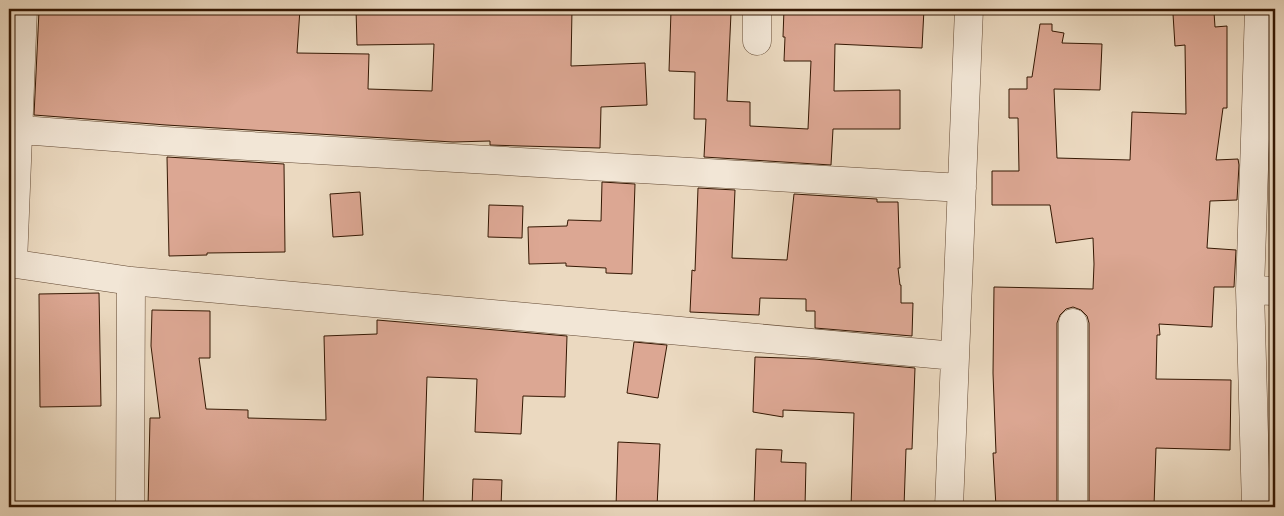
<svg xmlns="http://www.w3.org/2000/svg" width="1284" height="516" font-family="'IM FELL Double Pica',serif">
<style>
.building{fill:#dca793;stroke:#351803}
.lines{fill:none;stroke-linecap:round;stroke-linejoin:round}
.minor-casing{stroke:#624832;stroke-width:29}
.minor{stroke:#f2e6d6;stroke-width:28}
</style>
<rect width="100%" height="100%" fill="#ebd9c0"/>
<filter id="stains"><feTurbulence type="fractalNoise" baseFrequency=".004" numOctaves="4"/><feColorMatrix values="0 0 0 0 .2 0 0 0 0 .09 0 0 0 0 .02 0 0 0 .5 -.17"/></filter>
<radialGradient id="worn" r=".72"><stop offset=".6" stop-color="#630" stop-opacity="0"/><stop offset="1" stop-color="#630" stop-opacity=".3"/></radialGradient>
<!-- building -->
<path class="building" d="M48 9H300L297 53 369 54 368 89 432 91 434 44 357 45 356 9H572L571 66 645 63 647 105 601 107 600 148 521 146 490 145V141L453 142 166 125 34 115 39 11H48Z
M784 9H924L922 48 835 44 834 91 900 90V129H833L831 165 704 157 706 119H694L695 72 669 71 671 11 731 13 727 101 750 102V126L808 129 811 61H784L785 37H783Z
M1214 12 1215 27 1227 26V108H1223L1216 160 1238 159 1239 165 1237 200 1210 201 1207 248 1236 250 1234 287H1214L1212 327 1159 324 1160 335H1157L1156 379 1231 380 1230 450 1156 448 1154 506 1103 503V507H1089V323L1087 316 1081 310 1073 307 1066 309 1060 315 1057 323V507H996L993 453H996L993 373 994 287 1093 289 1094 264 1093 238 1056 243 1050 205H992V171H1019L1018 118H1009V89H1027V77H1032L1040 24H1052V31L1064 33 1062 43 1102 44 1100 90 1054 89 1057 158 1130 160 1132 112 1186 114 1185 45 1175 46 1173 14Z
M167 157 284 164 285 252 207 253V255L169 256Z
M602 182 635 184 632 274 606 273V268L566 266V263L529 264 528 227 567 226 568 220 601 221Z
M698 188 735 190 732 258 787 260 794 194 877 199V202H898L900 268H898L900 285H901V303H913L912 336 815 328V311H806V299L760 298 759 315 690 312 692 270 695 271Z
M360 192 363 235 333 237 330 194Z
M489 205 523 206 522 238 488 237Z
M99 293 101 406 40 407 39 294Z
M152 310 210 311V358H199L206 409 248 410V418L326 420 324 336 377 334V320L567 336 565 397 523 396 521 434 475 432 477 379 427 377 423 507H148L150 418H160L151 346Z
M634 342 667 345 658 398 627 393Z
M755 357 814 359 915 368 912 449H906L904 507H851L854 413 783 410V417L753 412Z
M618 442 660 444 657 507H616Z
M756 449 782 450 781 462 806 463 805 507H754Z
M473 479 502 480 501 507H472Z"/>
<g class="lines">
<!-- minor casing -->
<g class="minor-casing">
<path id="minor" d="M757 9V41
M1259 9 1256 109 1275 108
M1256 109 1250 290 1275 291
M9 129 165 141 962 188
M9 263 131 281 955 356
M13 263 23 9
M1250 290 1256 507
M1073 323V507
M130 507 131 281
M949 507 969 9"/>
</g>
<!-- minor -->
<use href="#minor" class="minor"/>
</g>
<!-- margin -->
<rect width="1284" height="516" fill="none" stroke="#ebd9c0" stroke-width="30"/>
<rect x="10" y="10" width="1264" height="496" fill="none" stroke="#351803" stroke-width="2.5"/>
<rect x="15" y="15" width="1254" height="486" fill="none" stroke="#351803"/>
<rect width="100%" height="100%" filter="url(#stains)"/>
<rect width="100%" height="100%" fill="url(#worn)"/>
</svg>
